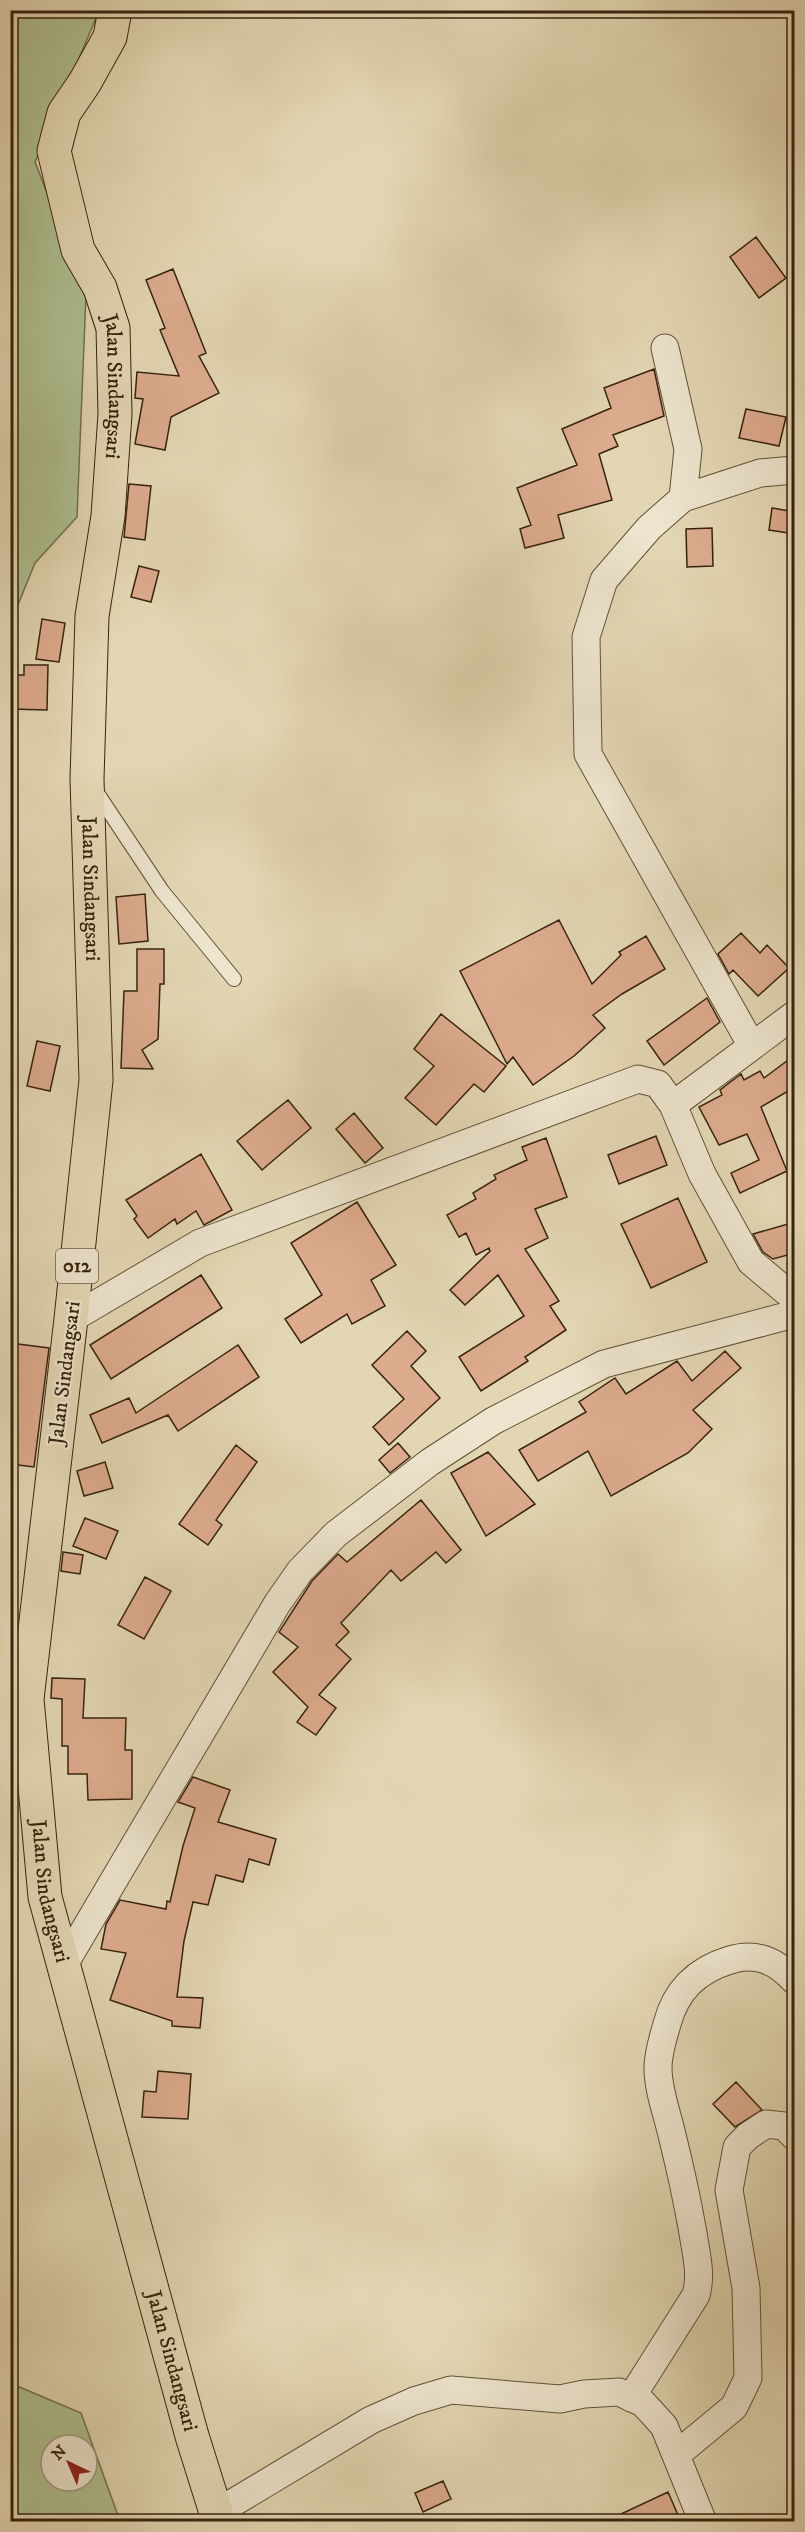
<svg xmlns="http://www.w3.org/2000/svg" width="805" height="2532" font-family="'IM FELL DW Pica',serif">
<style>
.green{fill:#aebf91;stroke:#727150;stroke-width:1.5;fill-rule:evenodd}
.building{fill:#ddab8e;stroke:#37230f;stroke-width:1.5}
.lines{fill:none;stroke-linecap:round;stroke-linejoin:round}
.lane-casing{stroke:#625038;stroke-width:16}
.street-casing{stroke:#625038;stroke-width:29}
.primary-casing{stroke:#37230f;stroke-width:35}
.lane{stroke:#ede5ce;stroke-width:14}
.street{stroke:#ede5ce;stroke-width:27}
.primary{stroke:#e3d7b3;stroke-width:33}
.labels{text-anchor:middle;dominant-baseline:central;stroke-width:4.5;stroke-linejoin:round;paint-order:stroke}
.shield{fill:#ede5ce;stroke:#6e5d48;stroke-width:1.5}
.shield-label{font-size:20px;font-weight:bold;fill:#37230f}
.street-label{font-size:21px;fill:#37230f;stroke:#ede5ce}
</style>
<rect width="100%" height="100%" fill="#e3d7b3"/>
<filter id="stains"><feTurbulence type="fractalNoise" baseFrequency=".00333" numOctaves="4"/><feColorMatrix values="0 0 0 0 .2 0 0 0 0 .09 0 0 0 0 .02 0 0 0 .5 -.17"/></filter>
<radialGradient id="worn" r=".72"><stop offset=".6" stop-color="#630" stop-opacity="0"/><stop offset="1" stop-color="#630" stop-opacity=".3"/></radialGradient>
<!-- green -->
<path class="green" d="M11 11H99L35 162 86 294 77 517 35 563 11 622Z
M10 2383 81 2413 120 2521H11ZM51 2445H87V2481H51Z"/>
<!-- building -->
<path class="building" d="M756 237 786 278 759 298 730 257Z
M173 269 206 353 199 356 219 393 171 417 165 450 135 444 143 399 135 398 137 372 179 376 160 330 165 328 146 280Z
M654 369 664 416 613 435 618 446 599 454 612 500 558 515 564 538 525 548 520 529 531 525 517 488 577 465 562 429 611 408 604 388Z
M746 409 786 417 779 446 739 438Z
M129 484 151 486 145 540 124 537Z
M772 508 795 512V534L769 530Z
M712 528 713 566 687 567 686 529Z
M139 566 159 571 151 602 131 597Z
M42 619 65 623 59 662 36 659Z
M24 665H48L47 710 10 709V675H24Z
M145 894 148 941 119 944 116 897Z
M559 920 592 984 621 955 619 952 646 936 665 969 622 994 593 1015 605 1028 574 1056 533 1085 513 1057 507 1064 460 971Z
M741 933 760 953 767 945 789 968 758 996 733 970 729 974 718 954Z
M137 949H164V984H160L158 1039 142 1050 153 1069 121 1068 124 991H137Z
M707 998 720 1022 664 1065 647 1041Z
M441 1014 506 1066 484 1092 474 1084 436 1125 405 1098 434 1066 414 1049Z
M37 1041 60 1046 50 1091 27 1086Z
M795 1055V1087L761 1107 787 1171 740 1193 731 1173 759 1160 747 1134 719 1145 699 1107 722 1095 720 1090 741 1074 744 1080 760 1071 764 1078Z
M288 1100 311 1128 262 1170 237 1141Z
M354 1113 383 1148 365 1163 336 1129Z
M656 1136 667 1165 619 1184 608 1155Z
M546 1138 567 1197 535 1209 548 1238 525 1249 559 1301 550 1306 566 1330 525 1357 528 1361 481 1391 459 1357 524 1316 498 1275 465 1305 450 1290 490 1251 489 1248 476 1255 466 1233 459 1237 447 1215 476 1199 473 1193 496 1179 494 1175 527 1160 522 1147Z
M201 1154 232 1210 204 1225 196 1211 177 1224 175 1219 148 1238 134 1219 137 1216 126 1200Z
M678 1198 707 1262 651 1288 621 1224Z
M357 1202 396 1265 371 1280 385 1306 352 1324 347 1314 301 1343 285 1319 322 1295 291 1243Z
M795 1222V1253L773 1259 763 1252 753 1234Z
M201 1275 222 1308 111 1379 90 1345Z
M407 1331 426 1351 411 1366 440 1398 389 1445 373 1427 404 1399 372 1365Z
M10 1343 49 1348 34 1467 10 1464Z
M238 1345 259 1377 178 1431 168 1415 102 1443 90 1415 129 1398 136 1413Z
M725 1351 741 1368 693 1410 712 1429 688 1453 611 1496 588 1451 538 1481 519 1450 586 1412 579 1402 615 1378 626 1394 677 1361 692 1381Z
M398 1443 410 1457 390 1473 379 1460Z
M236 1445 257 1462 216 1520 222 1525 208 1545 179 1524Z
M488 1452 535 1504 486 1536 451 1473Z
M105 1462 113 1488 84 1496 77 1471Z
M421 1500 461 1550 446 1563 436 1552 401 1581 391 1570 341 1623 349 1632 336 1645 351 1659 319 1695 336 1708 316 1735 297 1722 308 1707 273 1672 298 1647 279 1632 312 1581 338 1554 347 1562Z
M85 1518 118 1531 106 1559 73 1546Z
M63 1552 83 1555 80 1574 61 1571Z
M145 1577 171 1591 144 1639 118 1625Z
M52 1678 85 1679 83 1718H126L125 1750H132V1799L88 1800 87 1774H68V1746H62V1699L51 1698Z
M193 1777 230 1790 218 1822 276 1839 269 1865 249 1859 243 1882 216 1875 208 1905 193 1902 184 1941 177 1997 203 1998 200 2028 172 2026V2021L110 2000 126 1953 101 1949 106 1924 120 1900 166 1909 167 1901 170 1902 183 1846 195 1808 178 1802Z
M158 2071 191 2074 188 2119 142 2117 144 2091 156 2092Z
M736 2082 762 2110 735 2127 713 2104Z
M443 2481 451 2499 423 2512 415 2493Z
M668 2492 681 2522H604Z"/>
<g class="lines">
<!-- lane casing -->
<g class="lane-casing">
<path id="lane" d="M95 790 162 891 234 979"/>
</g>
<!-- street casing -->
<g class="street-casing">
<path id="street" d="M665 348 688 449 683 498
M752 1046 588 754 586 637 604 580 649 528 683 498 760 473 794 470
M673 1105 794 1015
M71 1319 200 1243 638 1079 658 1084 673 1105 702 1174 751 1262 794 1298
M62 1968 277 1604 300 1571 336 1534 430 1462 493 1421 604 1364 794 1314
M631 2398 696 2295C702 2274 696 2254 693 2233 687 2199 680 2167 672 2135 667 2113 658 2090 658 2068 658 2053 663 2038 667 2024 676 1990 697 1970 730 1960 757 1952 776 1961 794 1980
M676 2455 734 2407 748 2378 746 2288 729 2190 737 2147 748 2136 766 2124 784 2126 794 2136
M216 2513 371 2420 414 2401 451 2390 560 2399 584 2394 619 2392 643 2403 664 2426 703 2522"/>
</g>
<!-- primary casing -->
<g class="primary-casing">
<g id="primary">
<path id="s1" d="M115 10 110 37 85 82 64 113 54 151 78 250 100 288 113 328 115 414 108 516 92 616 87 779 96 1080 71 1319 27 1699 45 1897 192 2436 219 2522"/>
</g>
</g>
<!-- lane -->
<use href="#lane" class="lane"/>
<!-- street -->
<use href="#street" class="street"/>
<!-- primary -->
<use href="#primary" class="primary"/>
</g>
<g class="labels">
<!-- shield labels -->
<rect class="shield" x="56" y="1249" width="42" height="34" rx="4.5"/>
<g class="shield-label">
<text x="77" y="1266">012</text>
</g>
<!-- street labels -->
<g class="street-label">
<text stroke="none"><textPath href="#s1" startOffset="402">Jalan Sindangsari</textPath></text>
<text stroke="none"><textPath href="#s1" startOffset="906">Jalan Sindangsari</textPath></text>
<text transform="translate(65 1373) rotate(-83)">Jalan Sindangsari</text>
<text stroke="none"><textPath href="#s1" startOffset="1914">Jalan Sindangsari</textPath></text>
<text stroke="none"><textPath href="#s1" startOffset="2400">Jalan Sindangsari</textPath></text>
</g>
</g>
<!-- margin -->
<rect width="805" height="2532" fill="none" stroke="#e3d7b3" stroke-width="36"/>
<rect x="12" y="12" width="781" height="2508" fill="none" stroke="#37230f" stroke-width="3"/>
<rect x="18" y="18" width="769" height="2496" fill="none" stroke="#37230f" stroke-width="1.5"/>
<!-- north arrow -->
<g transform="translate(69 2463) rotate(316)"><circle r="28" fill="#ede5ce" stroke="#a49782" stroke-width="1.5"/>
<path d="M0-4.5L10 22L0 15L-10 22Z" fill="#8f2418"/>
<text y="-9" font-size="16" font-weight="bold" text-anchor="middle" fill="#37230f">N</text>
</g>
<rect width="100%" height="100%" filter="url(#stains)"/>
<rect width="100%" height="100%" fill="url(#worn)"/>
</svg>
